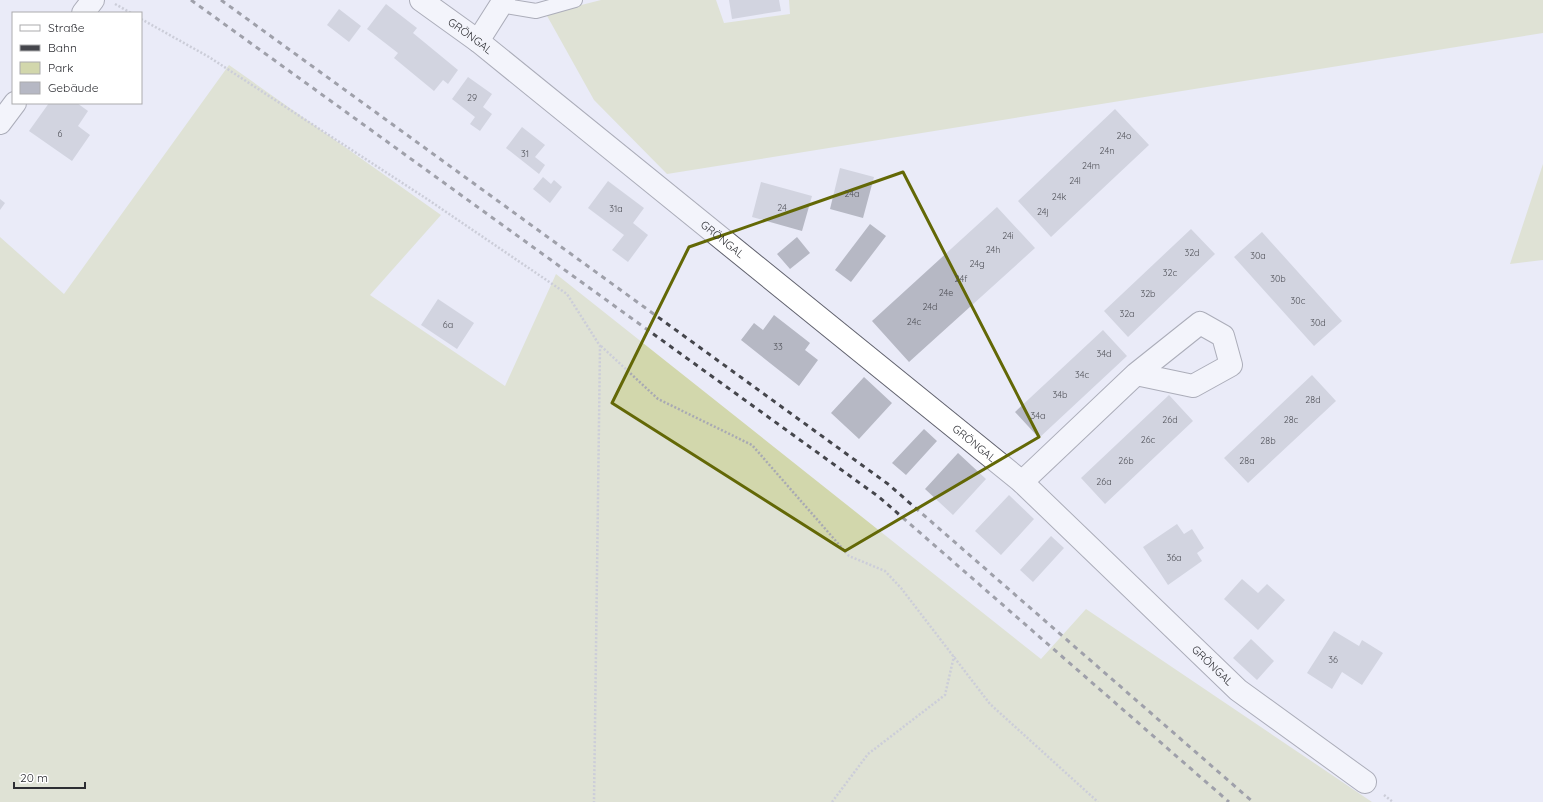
<svg xmlns="http://www.w3.org/2000/svg" width="1543" height="802" font-family="Quicksand,sans-serif">
<style>
.green{fill:#d2d7ac}
.building{fill:#b6b8c4}
.lines{fill:none;stroke-linecap:round;stroke-linejoin:round}
.service-casing{stroke:#61626e;stroke-width:16}
.minor-casing{stroke:#61626e;stroke-width:24}
.path{stroke:#a8a9b3;stroke-width:2.5;stroke-dasharray:2 2;stroke-linecap:butt}
.service{stroke:#fff;stroke-width:14}
.minor{stroke:#fff;stroke-width:22}
.rail{stroke:#45464c;stroke-width:3;stroke-dasharray:5 5;stroke-linecap:butt}
.marked{fill:none;stroke:#636806;stroke-width:3;stroke-linejoin:round}
.labels{text-anchor:middle;dominant-baseline:central;stroke-width:4;stroke-linejoin:round;paint-order:stroke}
.number-label{font-size:9px;fill:#4f5057}
.street-label{font-size:11px;fill:#2d2e33;stroke:#fff}
</style>
<rect width="100%" height="100%" fill="#eaebf8"/>
<!-- green -->
<path class="green" d="M601 0H716L724 23 790 14 789 0H1543V33L667 174 594 100 546 14Z
M229 65 441 215 370 295 505 386 556 274 1041 659 1086 609 1372 802H0V237L64 294Z
M1543 164V260L1510 264Z"/>
<!-- building -->
<path class="building" d="M729 0H779L781 11 732 19Z
M386 4 417 28 413 33 458 70 448 84 443 80 434 91 394 58 398 53 367 29Z
M339 9 361 26 349 42 327 25Z
M468 77 492 94 483 107 492 114 480 131 470 124 475 117 452 99Z
M49 103H77L88 111 78 126 90 135 72 161 29 131Z
M1115 109 1149 145 1051 237 1018 201Z
M522 127 545 145 535 157 545 165 539 174 506 148Z
M840 168 874 177 863 218 830 209Z
M543 177 551 184 554 180 562 187 550 203 533 189Z
M608 181 644 208 633 223 648 235 628 262 612 250 624 235 588 208Z
M761 182 812 196 802 231 752 217Z
M0 199 5 203 0 210Z
M997 207 1035 248 909 362 872 321Z
M870 224 886 236 851 282 835 270Z
M1191 229 1215 254 1128 337 1104 311Z
M1262 232 1342 321 1314 346 1234 257Z
M797 237 810 253 790 269 777 254Z
M438 299 474 323 457 349 421 325Z
M774 315 810 343 805 350 818 360 799 386 741 340 754 323 763 330Z
M1103 330 1127 356 1039 438 1015 412Z
M1312 375 1336 401 1248 483 1224 458Z
M864 377 892 403 859 439 831 413Z
M1169 395 1193 421 1105 504 1081 478Z
M924 429 937 441 906 475 892 463Z
M958 453 986 479 953 515 925 489Z
M1009 495 1034 519 1001 555 975 531Z
M1177 524 1184 534 1192 529 1204 548 1197 553 1202 561 1168 585 1143 547Z
M1051 536 1064 548 1033 582 1020 570Z
M1242 579 1258 593 1267 584 1285 600 1258 630 1224 599Z
M1334 631 1359 646 1362 640 1383 653 1362 685 1342 672 1332 689 1307 673Z
M1251 639 1274 661 1257 680 1233 658Z"/>
<g class="lines">
<!-- service casing -->
<g class="service-casing">
<path id="service" d="M500 5 536 11 575 0"/>
</g>
<!-- minor casing -->
<g class="minor-casing">
<g id="minor">
<path id="s1" d="M421 0 478 41 1022 482 1238 690 1365 782"/>
<path d="M83 13 93 0"/>
<path d="M478 41 504 0"/>
<path d="M0 123 15 103"/>
<path d="M1022 482 1136 374 1193 386 1231 365 1223 336 1200 323 1136 374"/>
</g>
</g>
<!-- path -->
<path class="path" d="M115 4 131 13
M141 19 209 57 427 199 567 294 600 346 594 802
M601 346 658 399 752 445 849 556 885 571 901 588 990 704 1098 802
M1384 795 1393 802
M832 802 868 754 945 695 954 656"/>
<!-- service -->
<use href="#service" class="service"/>
<!-- minor -->
<use href="#minor" class="minor"/>
<!-- rail -->
<path class="rail" d="M191 0 879 497 1229 802
M221 0 888 484 1253 802"/>
</g>
<!-- marked area -->
<path d="M0 0H1543V802H0ZM903 172 1039 437 845 551 612 403 689 247Z" fill="#eaebf8" fill-opacity=".55" fill-rule="evenodd"/>
<path class="marked" d="M903 172 1039 437 845 551 612 403 689 247Z"/>
<g class="labels">
<!-- number labels -->
<g class="number-label">
<text x="472" y="97">29</text>
<text x="60" y="133">6</text>
<text x="1124" y="135">24o</text>
<text x="1107" y="150">24n</text>
<text x="525" y="153">31</text>
<text x="1091" y="165">24m</text>
<text x="1075" y="180">24l</text>
<text x="852" y="193">24a</text>
<text x="1059" y="196">24k</text>
<text x="782" y="207">24</text>
<text x="616" y="208">31a</text>
<text x="1043" y="211">24j</text>
<text x="1008" y="235">24i</text>
<text x="993" y="249">24h</text>
<text x="1192" y="252">32d</text>
<text x="1258" y="255">30a</text>
<text x="977" y="263">24g</text>
<text x="1170" y="272">32c</text>
<text x="961" y="278">24f</text>
<text x="1278" y="278">30b</text>
<text x="946" y="292">24e</text>
<text x="1148" y="293">32b</text>
<text x="1298" y="300">30c</text>
<text x="930" y="306">24d</text>
<text x="1127" y="313">32a</text>
<text x="914" y="321">24c</text>
<text x="1318" y="322">30d</text>
<text x="448" y="324">6a</text>
<text x="778" y="346">33</text>
<text x="1104" y="353">34d</text>
<text x="1082" y="374">34c</text>
<text x="1060" y="394">34b</text>
<text x="1313" y="399">28d</text>
<text x="1038" y="415">34a</text>
<text x="1170" y="419">26d</text>
<text x="1291" y="419">28c</text>
<text x="1148" y="439">26c</text>
<text x="1268" y="440">28b</text>
<text x="1126" y="460">26b</text>
<text x="1247" y="460">28a</text>
<text x="1104" y="481">26a</text>
<text x="1174" y="557">36a</text>
<text x="1333" y="659">36</text>
</g>
<!-- street labels -->
<g class="street-label">
<text stroke="none"><textPath href="#s1" startOffset="61">GRÖNGAL</textPath></text>
<text stroke="none"><textPath href="#s1" startOffset="385">GRÖNGAL</textPath></text>
<text stroke="none"><textPath href="#s1" startOffset="709">GRÖNGAL</textPath></text>
<text stroke="none"><textPath href="#s1" startOffset="1035">GRÖNGAL</textPath></text>
</g>
</g>
<!-- legend -->
<rect x="12" y="12" width="130" height="92" fill="#ffffff" stroke="#ababad"/>
<rect x="20" y="25" width="20" height="6" fill="#ffffff" stroke="#ababad"/>
<text x="48" y="32" font-size="12" fill="#2d2e33">Straße</text>
<rect x="20" y="45" width="20" height="6" fill="#45464c" stroke="#ababad"/>
<text x="48" y="52" font-size="12" fill="#2d2e33">Bahn</text>
<rect x="20" y="62" width="20" height="12" fill="#d2d7ac" stroke="#ababad"/>
<text x="48" y="72" font-size="12" fill="#2d2e33">Park</text>
<rect x="20" y="82" width="20" height="12" fill="#b6b8c4" stroke="#ababad"/>
<text x="48" y="92" font-size="12" fill="#2d2e33">Gebäude</text>
<!-- scale -->
<path d="M14 782v6h71v-6" fill="none" stroke="#2d2e33" stroke-width="2"/>
<text x="20" y="782" font-size="12" fill="#2d2e33" stroke="#ffffff" stroke-width="3" paint-order="stroke">20 m</text>
</svg>
